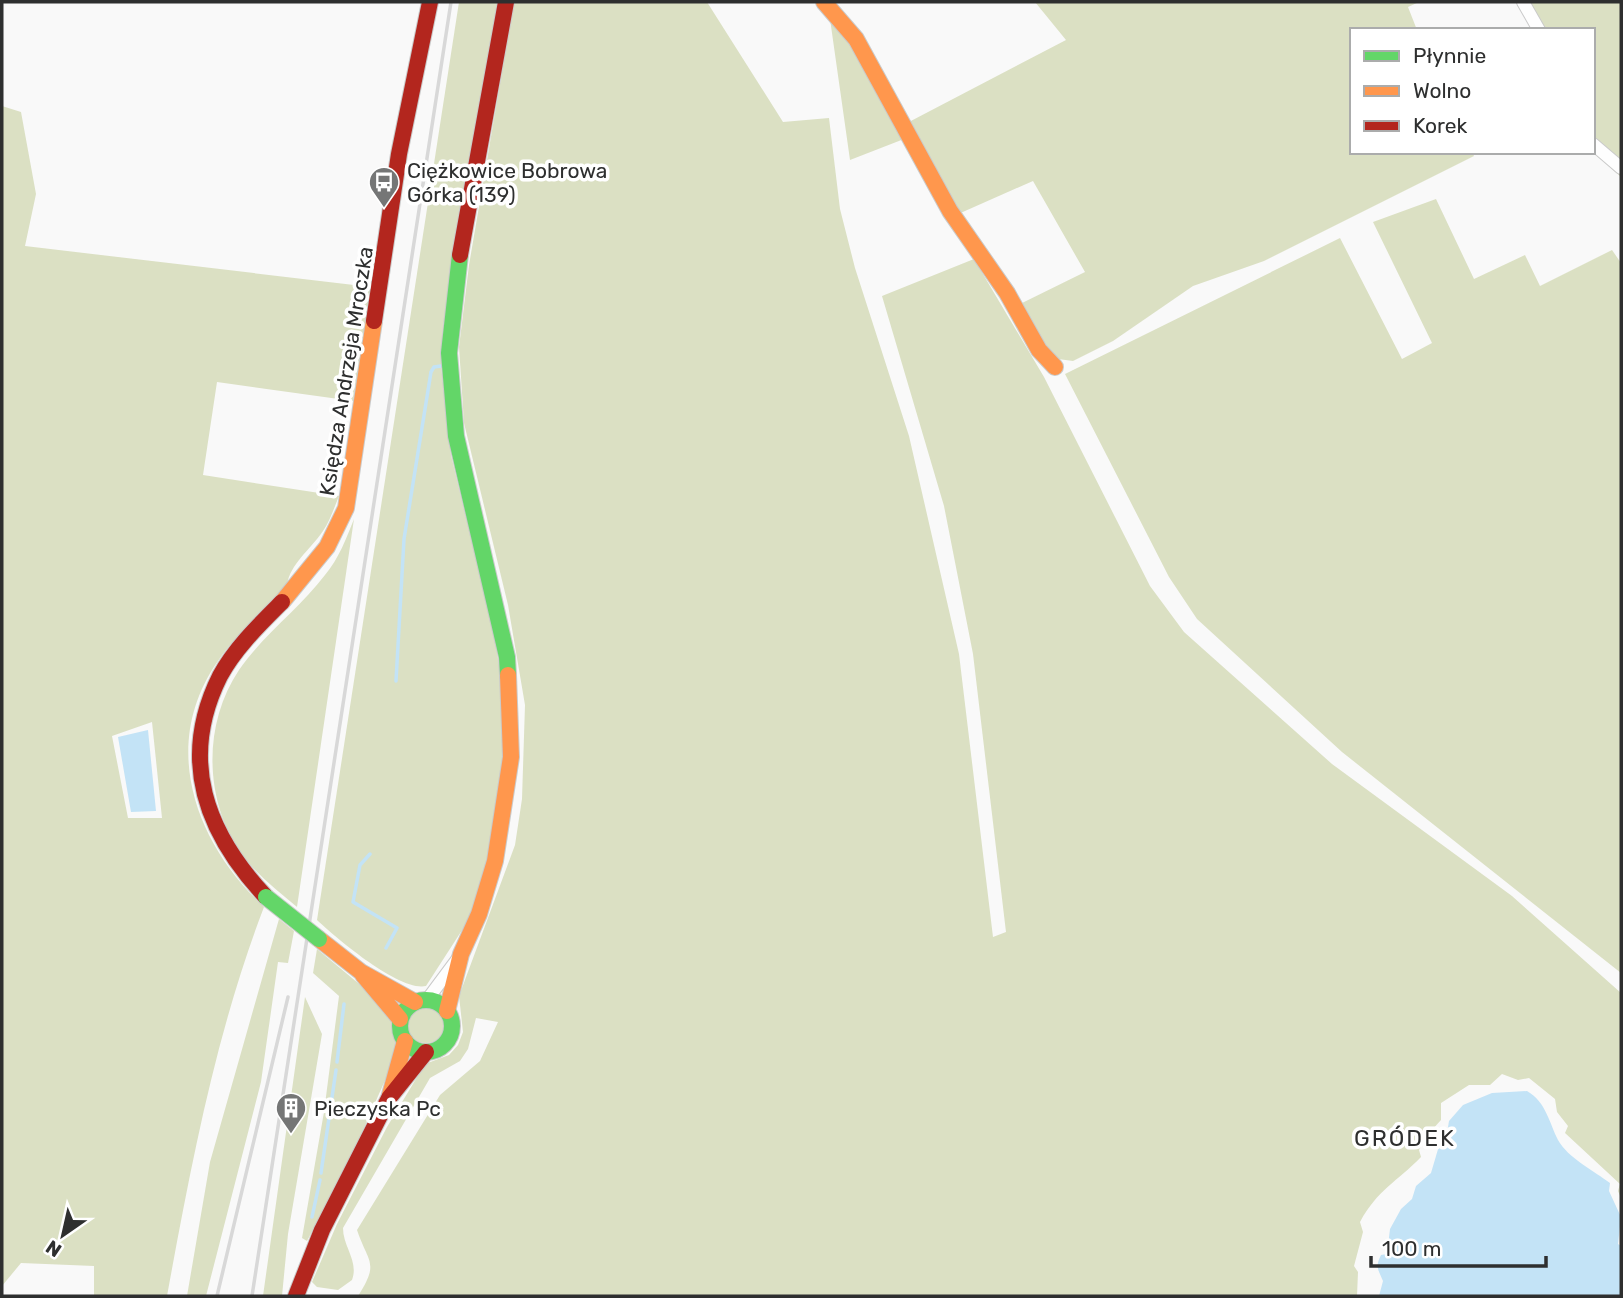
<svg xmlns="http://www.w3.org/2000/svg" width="1623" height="1298" font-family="Rubik,sans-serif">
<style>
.green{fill:#dbe0c3;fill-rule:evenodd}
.water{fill:#c3e3f6}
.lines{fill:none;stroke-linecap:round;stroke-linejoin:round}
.stream{stroke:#c3e3f6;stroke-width:3.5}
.street-casing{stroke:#cacaca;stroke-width:14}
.fast-casing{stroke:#cacaca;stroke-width:18}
.slow-casing{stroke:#cacaca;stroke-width:18}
.jam-casing{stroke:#cacaca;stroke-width:18}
.street{stroke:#fefefe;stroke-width:12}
.fast{stroke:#63d668;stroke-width:16}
.slow{stroke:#ff974d;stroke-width:16}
.jam{stroke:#b3261e;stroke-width:16}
.rail{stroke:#d8d8d8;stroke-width:3.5}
.fast-bridge-casing{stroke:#cacaca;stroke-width:18;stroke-linecap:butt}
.fast-bridge{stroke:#63d668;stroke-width:16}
.labels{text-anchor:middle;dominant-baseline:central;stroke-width:7;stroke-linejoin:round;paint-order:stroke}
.poi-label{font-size:21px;fill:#2e2f2f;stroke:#fff;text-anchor:start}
.street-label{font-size:21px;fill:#2e2f2f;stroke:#fff}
.neighbourhood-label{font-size:23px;letter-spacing:2px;fill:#2e2f2f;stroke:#fff}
</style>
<rect width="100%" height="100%" fill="#f9f9f9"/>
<!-- green -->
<path class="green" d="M459 2H499L443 327 441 366 451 455 495 639 504 698 505 749 501 803 479 893 466 924 426 986C400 992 336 938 317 920Z
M514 2H707L783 122 829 118 840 209 855 268 909 436 959 654 993 937 1006 932 973 654 944 506 882 296 974 259 1044 377 1150 586 1184 632 1332 764 1512 896 1621 993V1198L1618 1191 1620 1184 1565 1133 1568 1126 1557 1112 1555 1099 1529 1078 1518 1080 1502 1074 1490 1085H1469L1441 1103V1120C1433 1128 1426 1139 1419 1150L1421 1157C1397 1182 1378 1189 1360 1222L1363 1232 1354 1266 1358 1272 1357 1296H358C380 1262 368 1263 357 1230L440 1095 480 1061 498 1022 476 1018 468 1049 460 1061 430 1078 343 1228C343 1247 359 1261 352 1280L338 1290 317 1287 312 1282 337 1224 387 1127 425 1064 449 1055 458 1045 463 1032 459 996 515 845 522 799 525 705 508 605 464 423 459 347 469 265Z
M1035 2H1419L1408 7 1417 30H1352V152H1472L1474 156 1264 261 1193 286 1113 341 1073 361 1051 358 1018 305 1085 272 1033 181 956 215 907 123 1066 40Z
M1528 2H1621V177L1593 152V30H1543Z
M830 19 845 32 904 139 850 160Z
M2 106 21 112 36 194 25 246 371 287 353 401 217 382 203 475 339 496C334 508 330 521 323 531 310 550 290 564 287 585 264 610 237 633 218 661 159 745 195 843 264 907 216 1032 191 1165 167 1296H94V1266L21 1263 2 1286ZM152 722 162 818H128L112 736Z
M1436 199 1474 279 1525 255 1540 286 1612 250 1621 263V973L1342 752 1197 619 1169 577 1065 374 1340 238 1402 359 1432 343 1373 222Z
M354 519 297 907C278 891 258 876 243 856 204 803 202 725 239 670 263 635 299 609 325 575 339 558 346 539 354 519Z
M279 919 294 931 288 963 278 962 261 1082 206 1296H187L210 1162Z
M317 949 387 1007 392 1015 398 1051 352 1155 307 1241 302 1238 324 1112 339 996 313 973Z
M305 997 322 1034 288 1234 282 1296H263Z
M408 1025a18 18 0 1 1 36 0a18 18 0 1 1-36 0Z"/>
<!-- water -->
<path class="water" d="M148 730 156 811 131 812 118 737Z
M1527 1091C1546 1102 1549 1122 1558 1140 1568 1158 1594 1171 1610 1183L1609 1191 1621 1217 1618 1244 1621 1246V1296H1379L1383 1281C1378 1269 1375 1267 1381 1255L1387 1254 1390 1229 1401 1209 1412 1199 1416 1186 1431 1173 1441 1139 1447 1133 1449 1121 1463 1105 1492 1093Z"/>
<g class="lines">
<!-- stream -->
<path class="stream" d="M396 681 404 539 431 372 434 367 441 366
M370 854 360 865 353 902 397 928 386 948
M337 1062 344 1004
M321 1173 336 1070
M312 1217 320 1180"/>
<!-- street casing -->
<g class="street-casing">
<path id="street" d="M1523 2 1539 30
M1593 144 1621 168
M427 1000 459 957"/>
</g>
<!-- fast casing -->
<g class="fast-casing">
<path id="fast" d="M460 255 449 353 456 436 507 657 508 675
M400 1026a26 26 0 1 1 52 0a26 26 0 1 1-52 0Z"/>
</g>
<!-- slow casing -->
<g class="slow-casing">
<path id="slow" d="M824 2 856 39 950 211 1007 293 1039 350 1055 367
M282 602 327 547 346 508 374 321
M319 939 361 972 415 1002
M363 975 400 1019
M447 1011 461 954 479 914 495 861 511 757 508 675
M390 1095 405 1041"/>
</g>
<!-- jam casing -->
<g class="jam-casing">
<path id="jam" d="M460 255 506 2
M374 321 399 154 430 2
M266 897C206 833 178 760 220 676 235 648 260 624 282 602
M296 1296 322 1230 389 1098 426 1052"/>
</g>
<!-- street -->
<use href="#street" class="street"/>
<!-- fast -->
<use href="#fast" class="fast"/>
<!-- slow -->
<use href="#slow" class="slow"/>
<!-- jam -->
<use href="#jam" class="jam"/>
<!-- rail -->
<path class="rail" d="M217 1296 288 997
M252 1296 451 2"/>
<!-- fast-bridge casing -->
<g class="fast-bridge-casing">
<path id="fast-bridge" d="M266 897 319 939"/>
</g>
<!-- fast-bridge -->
<use href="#fast-bridge" class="fast-bridge"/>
</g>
<!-- icons -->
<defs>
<g id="bus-pin" transform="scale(1.575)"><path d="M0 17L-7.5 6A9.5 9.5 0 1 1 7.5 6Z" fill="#757676" stroke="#fff"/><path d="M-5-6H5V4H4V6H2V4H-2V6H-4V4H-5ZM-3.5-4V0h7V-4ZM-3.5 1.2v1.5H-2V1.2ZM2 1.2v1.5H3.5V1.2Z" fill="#fff"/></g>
<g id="building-pin" transform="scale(1.575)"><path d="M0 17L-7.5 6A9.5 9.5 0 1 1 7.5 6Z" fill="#757676" stroke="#fff"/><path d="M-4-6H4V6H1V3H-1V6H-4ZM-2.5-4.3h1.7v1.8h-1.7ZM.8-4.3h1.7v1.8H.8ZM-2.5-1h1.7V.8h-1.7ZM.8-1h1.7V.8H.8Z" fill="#fff"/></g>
</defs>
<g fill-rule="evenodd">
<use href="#bus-pin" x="384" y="182"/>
<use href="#building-pin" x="291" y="1108"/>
</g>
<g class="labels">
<!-- poi labels -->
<g class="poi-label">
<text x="407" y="170">Ciężkowice Bobrowa<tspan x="407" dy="24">Górka (139)</tspan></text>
<text x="314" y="1108">Pieczyska Pc</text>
</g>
<!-- street labels -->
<g class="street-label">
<text transform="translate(346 371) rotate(-81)">Księdza Andrzeja Mroczka</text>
</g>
<!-- neighbourhood labels -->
<g class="neighbourhood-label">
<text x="1405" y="1138">GRÓDEK</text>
</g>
</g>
<!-- border -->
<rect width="1623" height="1298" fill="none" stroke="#2e2f2f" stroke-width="7"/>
<!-- legend -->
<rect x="1350" y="28" width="245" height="126" fill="#ffffff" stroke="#abacac" stroke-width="2"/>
<rect x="1364" y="51" width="35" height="10" fill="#63d668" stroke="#abacac" stroke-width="2"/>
<text x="1413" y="63" font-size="21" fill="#2e2f2f">Płynnie</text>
<rect x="1364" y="86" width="35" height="10" fill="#ff974d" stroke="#abacac" stroke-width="2"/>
<text x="1413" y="98" font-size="21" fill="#2e2f2f">Wolno</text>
<rect x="1364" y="121" width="35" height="10" fill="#b3261e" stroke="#abacac" stroke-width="2"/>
<text x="1413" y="133" font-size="21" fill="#2e2f2f">Korek</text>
<!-- north arrow -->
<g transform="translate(63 1235) rotate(214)" stroke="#ffffff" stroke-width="5" paint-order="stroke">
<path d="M0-5L12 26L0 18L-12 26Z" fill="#2e2f2f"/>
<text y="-10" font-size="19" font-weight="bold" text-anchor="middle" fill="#2e2f2f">N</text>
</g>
<!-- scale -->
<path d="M1371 1256v10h175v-10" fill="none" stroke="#2e2f2f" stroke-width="3.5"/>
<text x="1382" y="1256" font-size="21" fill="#2e2f2f" stroke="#ffffff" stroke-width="5" paint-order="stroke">100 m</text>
</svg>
